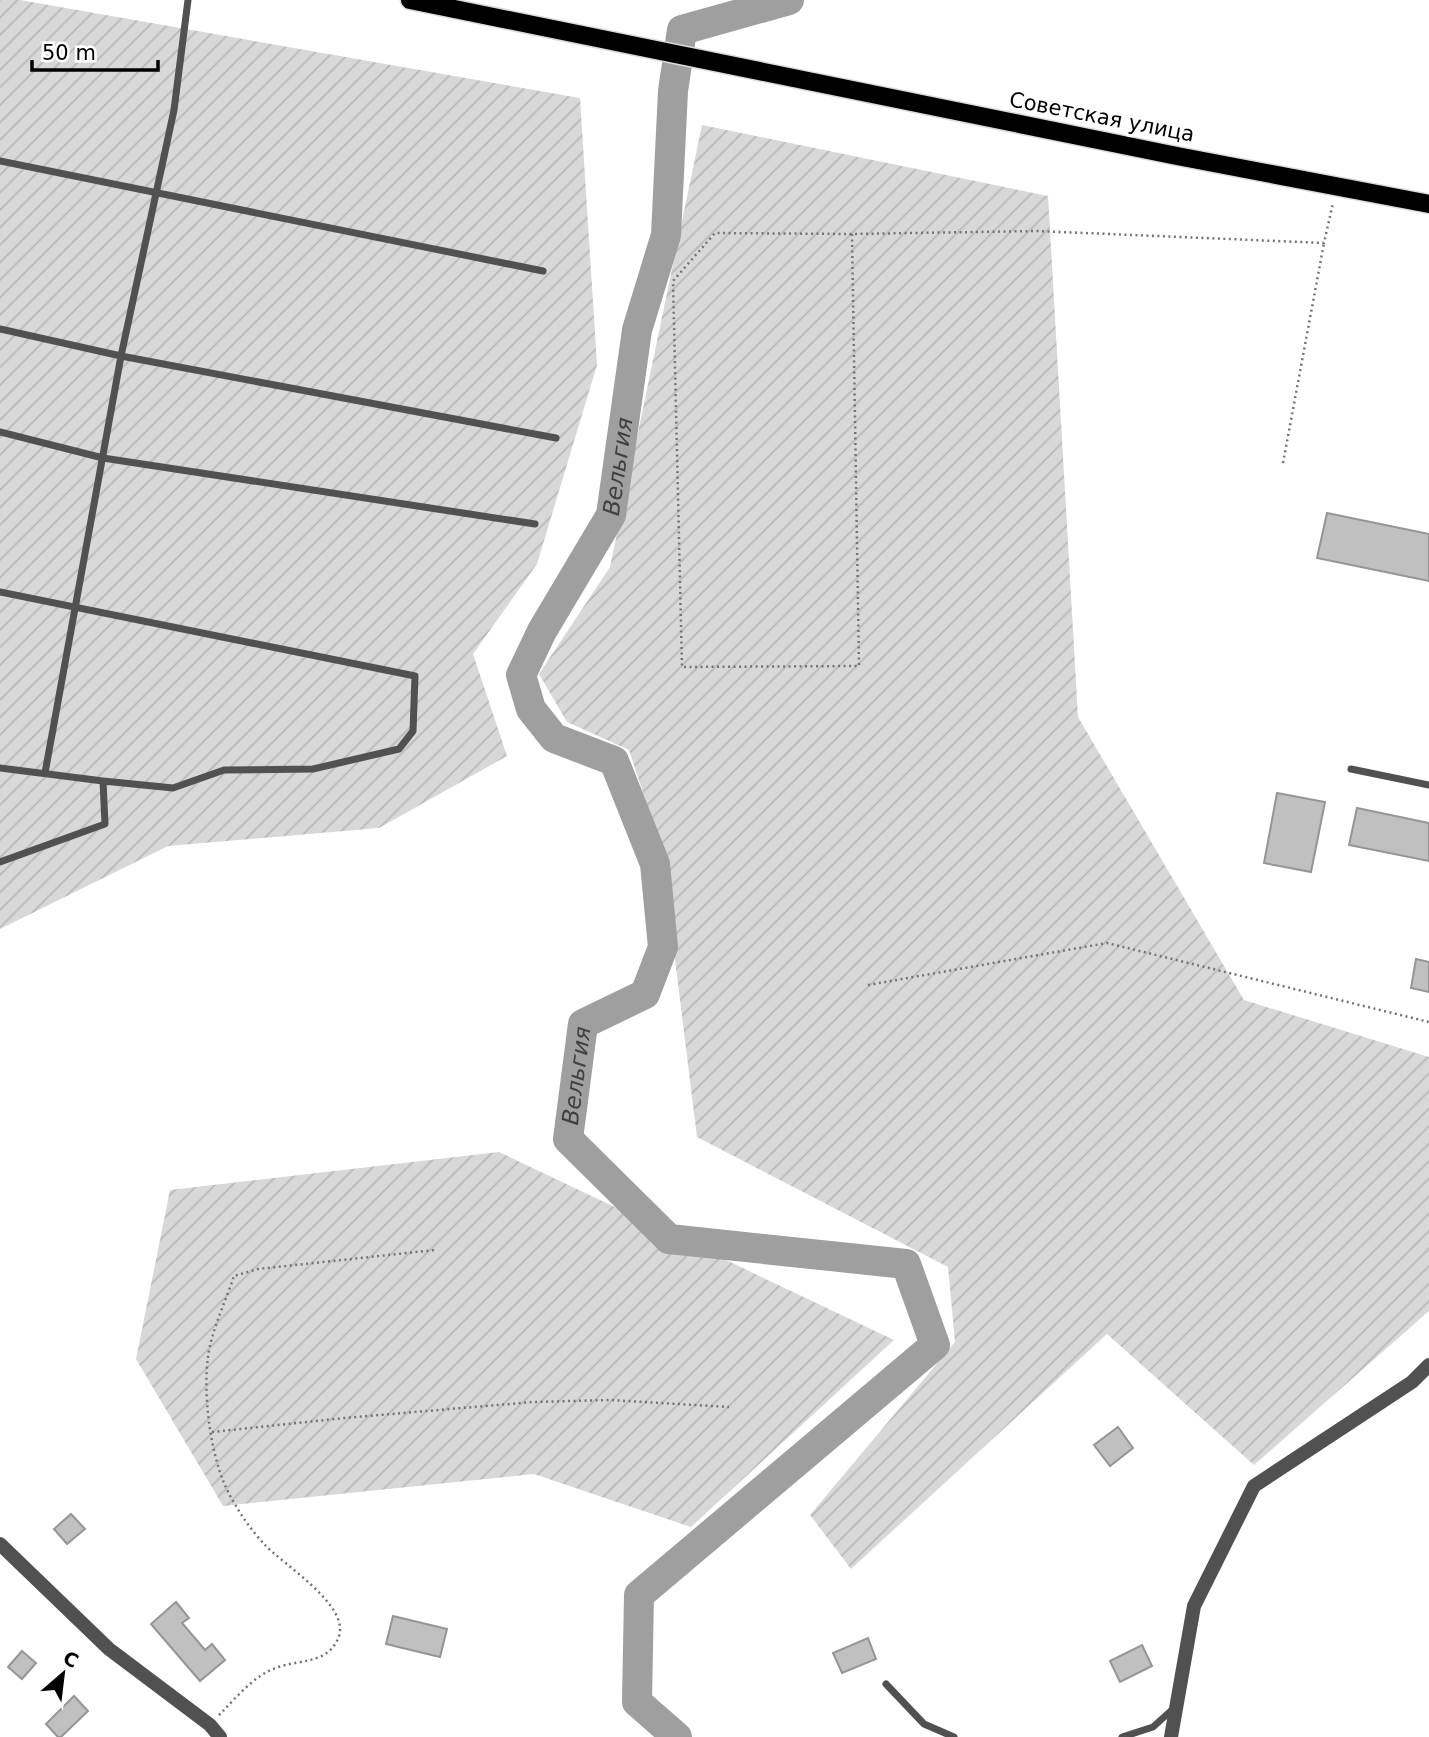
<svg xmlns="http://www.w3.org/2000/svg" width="1429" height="1737" font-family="'DejaVu Sans',sans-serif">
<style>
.garden{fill:url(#garden-furrows)}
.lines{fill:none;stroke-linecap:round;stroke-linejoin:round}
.river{stroke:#9f9f9f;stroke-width:30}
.building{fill:#c0c0c0;stroke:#959595;stroke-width:2}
.primary-casing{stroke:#dbdbdb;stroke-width:21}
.path{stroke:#737373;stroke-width:2.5;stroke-dasharray:2 3.5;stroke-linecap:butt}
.lane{stroke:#515151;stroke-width:7}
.street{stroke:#515151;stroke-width:14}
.primary{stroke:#000;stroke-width:18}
.labels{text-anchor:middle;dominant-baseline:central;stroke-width:6;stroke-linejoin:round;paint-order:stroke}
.street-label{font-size:21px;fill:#000;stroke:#fff}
.water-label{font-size:23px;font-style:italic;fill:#404040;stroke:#fff}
</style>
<defs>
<pattern id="garden-furrows" width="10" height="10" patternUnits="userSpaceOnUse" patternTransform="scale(1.75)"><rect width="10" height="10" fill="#d8d8d8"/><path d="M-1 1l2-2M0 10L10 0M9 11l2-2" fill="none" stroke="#b8b8b8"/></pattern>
</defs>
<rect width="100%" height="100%" fill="#fff"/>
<!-- garden -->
<path class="garden" d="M0 0H20L580 98 597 365 537 564 473 654 507 756 379 828 168 846 0 929Z
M702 125 1048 196 1078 717 1244 1000 1429 1057V1311L1254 1465 1107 1334 851 1569 810 1515 955 1342 948 1267 697 1137 661 847 629 750 567 722 539 674 610 567Z
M499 1152 894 1340 691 1527 534 1474 223 1506 136 1359 170 1190Z"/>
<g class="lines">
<!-- river -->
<path class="river" id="s1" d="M677 1737 637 1702 639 1595 935 1345 906 1264 669 1239 568 1139 583 1024 645 994 663 947 655 864 614 761 554 738 531 709 521 675 542 631 611 515 637 330 666 235 673 91 682 30 789 0"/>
</g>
<!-- building -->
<path class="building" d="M1327 513 1429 534V581L1317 558Z
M1277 793 1325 802 1311 872 1264 863Z
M1357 808 1429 823V861L1349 845Z
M1416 959 1429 962V992L1411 988Z
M1118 1427 1133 1448 1110 1466 1094 1445Z
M71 1514 85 1529 67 1544 54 1529Z
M176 1602 189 1618 182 1623 205 1650 212 1644 225 1660 200 1681 151 1624Z
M393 1616 447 1629 440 1657 386 1644Z
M868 1638 876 1659 842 1673 833 1653Z
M1142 1645 1152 1666 1120 1682 1110 1661Z
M22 1651 36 1663 22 1679 8 1667Z
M74 1696 88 1711 61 1737H58L46 1724Z"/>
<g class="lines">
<!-- primary casing -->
<g class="primary-casing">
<path id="primary" d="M410 0 1177 156 1429 204"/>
</g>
<!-- path -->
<path class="path" d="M852 234 859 666 682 667 673 281 715 233 852 234 1037 231 1324 243 1333 203
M1283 463 1324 243
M868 985 1107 943 1429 1022
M212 1432 344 1418 533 1402 610 1400 729 1407
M219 1715C236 1698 253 1676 276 1668 298 1659 329 1665 339 1636 349 1605 284 1565 265 1545 249 1528 233 1504 224 1483 210 1449 203 1394 208 1357 211 1332 226 1300 234 1276L258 1269 435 1250"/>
<!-- lane -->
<path class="lane" d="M0 161 543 271
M0 329 121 356 556 438
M0 432 103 458 535 524
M0 592 415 676 413 731 399 749 313 769 224 770 173 788 103 781
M0 768 103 781 105 824 0 862
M1351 769 1429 785
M45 773 121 356 174 110 188 0
M886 1684 924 1724 954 1737
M1122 1737 1153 1727 1173 1709"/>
<!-- street -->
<path class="street" d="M0 1544 109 1649 210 1725 220 1737
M1171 1737 1194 1606 1254 1486 1412 1382 1429 1365"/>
<!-- primary -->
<use href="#primary" class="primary"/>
</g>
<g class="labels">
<!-- street labels -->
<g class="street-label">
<text transform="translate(1102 117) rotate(11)">Советская улица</text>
</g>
<!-- water labels -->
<g class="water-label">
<text stroke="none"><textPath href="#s1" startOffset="1813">Вельгия</textPath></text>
<text stroke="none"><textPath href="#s1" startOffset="1078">Вельгия</textPath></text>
</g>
</g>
<!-- north arrow -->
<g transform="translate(63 1674) rotate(28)" stroke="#ffffff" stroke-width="5" paint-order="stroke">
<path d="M0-5L12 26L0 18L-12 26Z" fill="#000000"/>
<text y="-10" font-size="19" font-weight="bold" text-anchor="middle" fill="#000000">С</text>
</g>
<!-- scale -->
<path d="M32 60v10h126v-10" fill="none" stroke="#000000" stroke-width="3.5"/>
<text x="42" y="60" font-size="21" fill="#000000" stroke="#ffffff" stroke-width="5" paint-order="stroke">50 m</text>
</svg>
